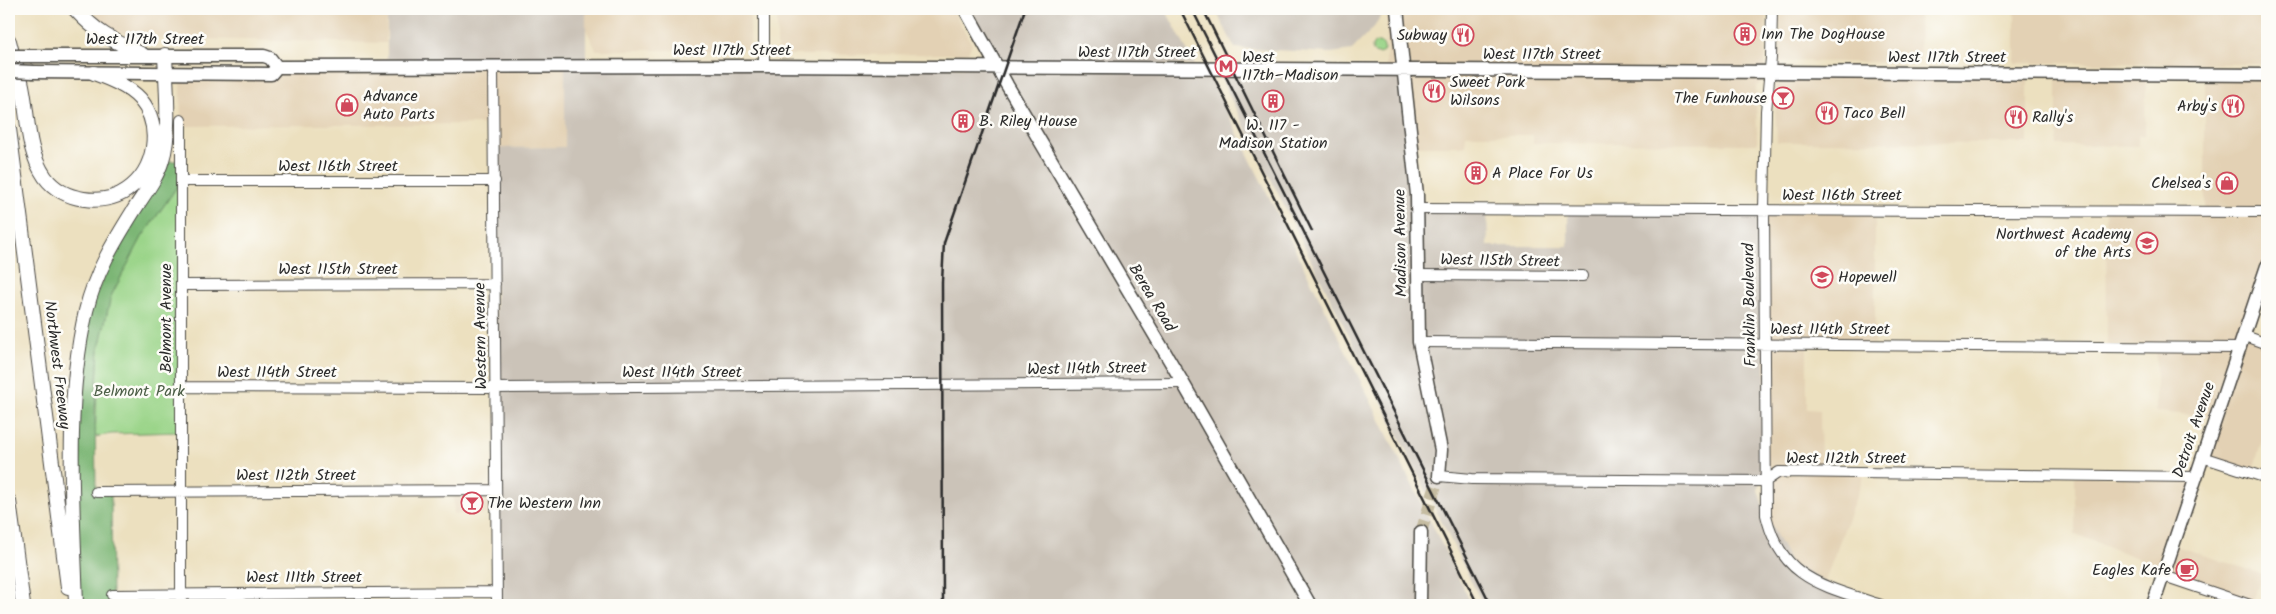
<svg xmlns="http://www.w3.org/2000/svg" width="2276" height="614" font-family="Kalam,sans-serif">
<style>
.built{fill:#e3d1b4}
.industrial{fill:#cbc3b8}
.green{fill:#9ad488;stroke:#62805a}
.forest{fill:#7bb674;stroke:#537050}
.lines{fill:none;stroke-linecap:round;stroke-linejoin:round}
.major-tunnel{stroke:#c5bca1;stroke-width:12;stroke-dasharray:12 6;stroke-linecap:butt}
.minor-casing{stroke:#484641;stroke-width:12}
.major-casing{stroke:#484641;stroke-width:15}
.highway-casing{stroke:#484641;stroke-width:16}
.minor{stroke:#fff;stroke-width:10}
.major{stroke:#fff;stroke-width:12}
.highway{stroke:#fff;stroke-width:14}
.rail{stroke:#2b2b2b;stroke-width:2.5}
.major-bridge-casing{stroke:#484641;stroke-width:15;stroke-linecap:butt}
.major-bridge{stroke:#fff;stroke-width:12}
.labels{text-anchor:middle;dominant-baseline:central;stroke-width:5;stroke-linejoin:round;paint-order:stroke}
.poi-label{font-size:16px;fill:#2b2b2b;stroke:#fdfcf7;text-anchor:start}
.street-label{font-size:16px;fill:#2b2b2b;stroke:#fdfcf7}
.park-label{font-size:16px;fill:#4c5e47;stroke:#fdfcf7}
</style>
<rect width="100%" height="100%" fill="#fdfcf7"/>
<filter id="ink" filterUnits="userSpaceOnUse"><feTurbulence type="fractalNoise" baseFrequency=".02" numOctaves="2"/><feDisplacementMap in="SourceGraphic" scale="10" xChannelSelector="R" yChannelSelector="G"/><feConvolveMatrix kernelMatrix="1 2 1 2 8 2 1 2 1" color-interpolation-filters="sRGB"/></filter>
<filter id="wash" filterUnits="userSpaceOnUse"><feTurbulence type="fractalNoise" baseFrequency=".0096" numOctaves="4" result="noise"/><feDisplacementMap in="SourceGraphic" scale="20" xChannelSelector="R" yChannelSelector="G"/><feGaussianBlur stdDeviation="1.12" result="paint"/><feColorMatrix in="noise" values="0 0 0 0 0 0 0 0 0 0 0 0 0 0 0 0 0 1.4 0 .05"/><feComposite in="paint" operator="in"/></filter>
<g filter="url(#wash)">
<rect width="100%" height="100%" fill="#ece0bf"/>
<!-- built -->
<path class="built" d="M88 9H387L386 43 143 38 114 31Z
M585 9H750V42L748 47 740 50H596L585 27Z
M777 9H952L972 44 968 52 964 54 782 55 777 50Z
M1387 9H1767L1765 71 2028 73V143L1777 142 1774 88 1769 73 1756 87 1757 144 1533 143V135H1466L1465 146H1412L1386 67Z
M1780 9H1919L1920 63 1779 61Z
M2015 9H2267V64L2015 63Z
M565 66V147L495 148 494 124 181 126 180 73 271 74 277 67Z
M2057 73H2146L2145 135H2138V146L2057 145Z
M2205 74 2267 75V266L2245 336 2267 344V425L2252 473 2202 457 2216 417 2156 412V347L2107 346 2106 211 2205 212Z
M1764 209 1875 210V344H1807V409L1820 410 1821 472 1865 473 1823 586 1791 564 1766 515 1776 488 1766 466Z
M2075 476 2195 477 2173 545 2262 574 2252 605 2164 576 2166 569 2075 534Z
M453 490H496V514H454Z"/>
<!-- industrial -->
<path class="industrial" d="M387 9H586V63L387 59Z
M971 9H1165L1195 65 998 64Z
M1215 9H1384L1375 26 1352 50 1331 53 1235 48Z
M565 66 1205 68 1472 605H497L495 148 565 147Z
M1216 69 1404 70 1417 209H1487L1488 246H1568V209H1764L1766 466 1758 490 1766 515 1791 564 1854 596 1851 605H1483Z"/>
<!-- green -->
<path class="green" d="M1372 48a6 6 0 1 1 12 0a6 6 0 1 1-12 0Z
M181 181V432L111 434 95 437 99 348 111 296 142 237Z"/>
<!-- forest -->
<path class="forest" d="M162 161H181V181L142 237 111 296 99 348 95 410 96 491H111L112 605H76L73 455 87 311Z"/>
</g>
<g filter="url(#ink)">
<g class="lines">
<!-- major-tunnel -->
<path class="major-tunnel" d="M1421 532 1439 476"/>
<!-- minor casing -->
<g class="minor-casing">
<path id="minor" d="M764 9V66
M1772 9 1771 58 1766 111 1764 209 1766 515C1781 580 1825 586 1881 605
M493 66 497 605
M181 120V605
M181 181H495
M1417 209 2267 212
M1418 275 1583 276
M181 285 495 284
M2245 336 2267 344
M1419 342 2241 348
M181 387 496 388 1183 383
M2202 457 2267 478
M1439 476 1472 479 1766 481 1779 472 2195 477
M96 492 496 490
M2164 576 2250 605
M112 595 496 592"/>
</g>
<!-- major casing -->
<g class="major-casing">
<path id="major" d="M965 9 1007 85 1183 383 1310 605
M1397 9 1417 195 1419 342 1441 450 1439 476
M32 56H264L270 58 277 67
M277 67 764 66 2267 75
M34 72 271 74 277 67
M1420 605 1421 532
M2153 605 2267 266"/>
</g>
<!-- highway casing -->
<g class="highway-casing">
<path id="highway" d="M75 9C98 34 112 40 143 55
M9 41C12 55 17 68 21 81 29 114 25 148 45 177 62 201 103 207 127 190 156 170 163 126 140 99 128 86 110 79 94 73
M9 129 68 587
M9 501 23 605
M76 605C73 508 64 407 86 311 95 273 114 242 134 210 144 194 157 178 162 160 171 133 166 84 165 55"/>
</g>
<!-- minor -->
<use href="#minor" class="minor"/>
<!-- major -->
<use href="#major" class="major"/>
<!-- highway -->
<use href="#highway" class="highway"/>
<!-- rail -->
<path class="rail" d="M1180 9 1478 605
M1192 9 1491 605
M1203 9 1312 231
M943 605 942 282 944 243 1025 9"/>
<!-- major-bridge casing -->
<g class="major-bridge-casing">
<path id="major-bridge" d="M9 56H32
M9 71 34 72"/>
</g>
<!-- major-bridge -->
<use href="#major-bridge" class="major-bridge"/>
</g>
</g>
<!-- icons -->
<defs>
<g id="building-ring" transform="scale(1.125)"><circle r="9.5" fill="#fdfcf7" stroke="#d1495b" stroke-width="1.5"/><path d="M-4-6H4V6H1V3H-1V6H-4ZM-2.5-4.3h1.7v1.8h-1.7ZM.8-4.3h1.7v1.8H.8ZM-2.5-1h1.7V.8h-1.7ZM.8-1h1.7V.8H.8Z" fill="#d1495b"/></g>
<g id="restaurant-ring" transform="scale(1.125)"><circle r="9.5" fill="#fdfcf7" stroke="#d1495b" stroke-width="1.5"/><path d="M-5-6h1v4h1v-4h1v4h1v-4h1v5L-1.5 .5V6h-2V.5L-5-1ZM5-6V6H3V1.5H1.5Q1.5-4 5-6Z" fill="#d1495b"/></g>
<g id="metro-ring" transform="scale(1.125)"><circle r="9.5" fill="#fdfcf7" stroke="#d1495b" stroke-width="1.5"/><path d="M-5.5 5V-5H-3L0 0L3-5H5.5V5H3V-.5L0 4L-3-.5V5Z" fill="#d1495b"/></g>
<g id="bar-ring" transform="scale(1.125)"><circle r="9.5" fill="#fdfcf7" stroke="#d1495b" stroke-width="1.5"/><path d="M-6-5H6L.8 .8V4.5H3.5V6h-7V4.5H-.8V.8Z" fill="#d1495b"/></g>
<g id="shop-ring" transform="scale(1.125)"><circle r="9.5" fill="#fdfcf7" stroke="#d1495b" stroke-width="1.5"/><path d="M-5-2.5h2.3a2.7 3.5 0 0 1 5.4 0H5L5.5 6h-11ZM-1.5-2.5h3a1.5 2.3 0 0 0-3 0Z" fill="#d1495b"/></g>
<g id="school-ring" transform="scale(1.125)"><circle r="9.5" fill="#fdfcf7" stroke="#d1495b" stroke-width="1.5"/><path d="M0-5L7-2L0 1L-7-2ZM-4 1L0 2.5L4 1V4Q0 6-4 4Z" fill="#d1495b"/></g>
<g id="cafe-ring" transform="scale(1.125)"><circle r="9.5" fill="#fdfcf7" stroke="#d1495b" stroke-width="1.5"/><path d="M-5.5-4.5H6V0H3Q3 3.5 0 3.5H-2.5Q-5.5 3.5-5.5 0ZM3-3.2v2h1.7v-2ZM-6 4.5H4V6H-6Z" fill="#d1495b"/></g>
</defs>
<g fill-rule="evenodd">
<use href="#building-ring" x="1745" y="34"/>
<use href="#restaurant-ring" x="1463" y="35"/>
<use href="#metro-ring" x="1226" y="66"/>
<use href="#restaurant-ring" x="1434" y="91"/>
<use href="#bar-ring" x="1783" y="98"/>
<use href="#building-ring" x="1273" y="101"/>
<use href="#shop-ring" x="347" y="105"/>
<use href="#restaurant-ring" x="2233" y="106"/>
<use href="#restaurant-ring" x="1827" y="113"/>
<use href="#restaurant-ring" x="2016" y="117"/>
<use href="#building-ring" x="963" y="121"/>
<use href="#building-ring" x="1476" y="173"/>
<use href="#shop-ring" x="2227" y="183"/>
<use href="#school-ring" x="2147" y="243"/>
<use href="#school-ring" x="1822" y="277"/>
<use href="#bar-ring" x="472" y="503"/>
<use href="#cafe-ring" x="2187" y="570"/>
</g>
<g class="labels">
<!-- poi labels -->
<g class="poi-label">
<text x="1761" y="34">Inn The DogHouse</text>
<text x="1447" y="35" text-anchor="end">Subway</text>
<text x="1242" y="57">West<tspan x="1242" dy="18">117th–Madison</tspan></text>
<text x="1450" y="82">Sweet Pork<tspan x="1450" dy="18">Wilsons</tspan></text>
<text x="363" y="96">Advance<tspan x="363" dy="18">Auto Parts</tspan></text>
<text x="1767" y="98" text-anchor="end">The Funhouse</text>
<text x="2217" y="106" text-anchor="end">Arby's</text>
<text x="1843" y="113">Taco Bell</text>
<text x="2032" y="117">Rally's</text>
<text x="979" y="121">B. Riley House</text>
<text x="1273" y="125" text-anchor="middle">W. 117 -<tspan x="1273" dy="18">Madison Station</tspan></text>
<text x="1492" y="173">A Place For Us</text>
<text x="2211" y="183" text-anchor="end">Chelsea's</text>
<text x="2131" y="234" text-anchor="end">Northwest Academy<tspan x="2131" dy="18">of the Arts</tspan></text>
<text x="1838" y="277">Hopewell</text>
<text x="488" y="503">The Western Inn</text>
<text x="2171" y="570" text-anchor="end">Eagles Kafe</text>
</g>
<!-- street labels -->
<g class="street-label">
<text x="145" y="39">West 117th Street</text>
<text x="732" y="50">West 117th Street</text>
<text x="1137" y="52">West 117th Street</text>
<text x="1542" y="54">West 117th Street</text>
<text x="1947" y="57">West 117th Street</text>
<text x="338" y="166">West 116th Street</text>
<text x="1842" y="195">West 116th Street</text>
<text transform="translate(1401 243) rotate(-91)">Madison Avenue</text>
<text transform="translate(1500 261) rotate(1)">West 115th Street</text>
<text x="338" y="269">West 115th Street</text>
<text transform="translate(1152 298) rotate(59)">Berea Road</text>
<text transform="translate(1750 305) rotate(-91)">Franklin Boulevard</text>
<text transform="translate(166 318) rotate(-90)">Belmont Avenue</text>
<text x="1830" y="329">West 114th Street</text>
<text transform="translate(481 336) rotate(-91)">Western Avenue</text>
<text transform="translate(57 365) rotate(83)">Northwest Freeway</text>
<text transform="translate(1087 369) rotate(-1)">West 114th Street</text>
<text x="277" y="372">West 114th Street</text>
<text x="682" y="372">West 114th Street</text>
<text transform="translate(2194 430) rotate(-71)">Detroit Avenue</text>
<text x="1846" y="458">West 112th Street</text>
<text x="296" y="475">West 112th Street</text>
<text x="304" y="577">West 111th Street</text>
</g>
<!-- park labels -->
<g class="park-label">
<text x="139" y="391">Belmont Park</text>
</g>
</g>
<!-- margin -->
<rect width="2276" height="614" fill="none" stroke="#fdfcf7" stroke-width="30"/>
</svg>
